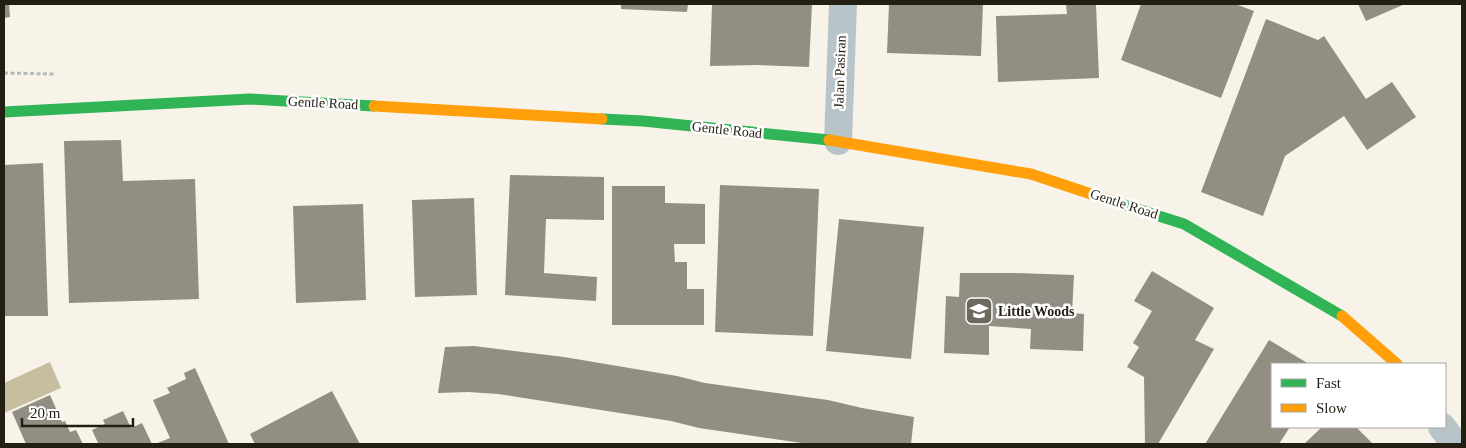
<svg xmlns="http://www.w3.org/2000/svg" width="1466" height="448" font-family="Georgia,serif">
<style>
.water{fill:#c7bd9f}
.building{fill:#928e83}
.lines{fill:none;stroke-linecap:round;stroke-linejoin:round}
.path{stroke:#b5babb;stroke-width:3;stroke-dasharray:4 2.5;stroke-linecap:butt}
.street{stroke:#b9c4c9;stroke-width:28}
.fast{stroke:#30b455;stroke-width:11}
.slow{stroke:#ff9f0a;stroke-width:11}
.labels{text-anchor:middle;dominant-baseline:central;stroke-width:5;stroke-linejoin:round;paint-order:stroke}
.street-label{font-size:14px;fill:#231e12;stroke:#fff}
.poi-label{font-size:14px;font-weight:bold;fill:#231e12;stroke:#fff;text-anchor:start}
</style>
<rect width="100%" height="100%" fill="#f7f3e8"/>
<!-- water -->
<path class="water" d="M50 362 61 388 4 413V383Z"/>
<!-- building -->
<path class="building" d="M4 4H9L10 17 4 18Z
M621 4H688L687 12 621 9Z
M712 4H812L809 67 757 65 710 66Z
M889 4H983L981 56 887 53Z
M1066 4H1096L1099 78 998 82 996 16 1067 14Z
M1141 4H1235L1254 11 1221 98 1121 60Z
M1358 4H1405L1366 21Z
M1266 19 1318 40 1324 36 1366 99 1392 82 1416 117 1367 150 1344 116 1285 156 1263 216 1201 192Z
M121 140 123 181 195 179 199 299 69 303 64 141Z
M43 163 48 316H4V165Z
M510 175 604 177V220L546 219 544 273 597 277 596 301 505 295Z
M720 185 819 189 813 336 715 332Z
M612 186H665V203L705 204V244H674L675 262H687V289H704V325H612Z
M474 198 477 295 415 297 412 200Z
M363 204 366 300 296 303 293 206Z
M839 219 924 227 911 359 826 351Z
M1152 271 1214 308 1195 340 1214 349 1158 444H1145L1144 377 1127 367 1139 347 1133 343 1152 311 1134 301Z
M960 273H1014L1074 275 1072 313 1084 314 1083 351 1030 349 1031 329 989 326V355L944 353 946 296 959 297Z
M1269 340 1309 364H1272V427H1290L1279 444H1205Z
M474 346 564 357 677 376 705 383 828 400 862 408 914 417 911 444H809L699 428 671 421 498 394 468 392 438 393 445 347Z
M195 368 229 444H155L170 438 153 400 170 393 167 388 186 379 184 373Z
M332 391 360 444H255L250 434Z
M50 395 62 422 65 421 70 432 76 430 83 444H26L12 412Z
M123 411 131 428 142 423 152 444H95L98 443 92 430 105 424 103 420Z
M1322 427H1356L1373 444H1304Z"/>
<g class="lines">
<!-- path -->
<path class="path" d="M4 73 54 74"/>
<!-- street -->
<path class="street" d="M838 141 843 4
M1442 427 1455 444"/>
<!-- fast -->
<path class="fast" d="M4 112 250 99 374 106
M602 119 643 121 829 140
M1121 204 1184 224 1342 316"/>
<!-- slow -->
<path class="slow" d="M374 106 602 119
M829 140 1031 174 1121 204
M1342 316 1397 364"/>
</g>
<!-- icons -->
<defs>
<g id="school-square" transform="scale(1.4375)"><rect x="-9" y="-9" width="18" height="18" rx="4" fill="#6d695d" stroke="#fff"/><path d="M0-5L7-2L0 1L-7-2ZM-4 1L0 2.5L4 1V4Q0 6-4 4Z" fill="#fff"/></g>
</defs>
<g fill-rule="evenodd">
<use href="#school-square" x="979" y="311"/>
</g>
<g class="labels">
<!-- street labels -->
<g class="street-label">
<text transform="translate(840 72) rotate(-88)">Jalan Pasiran</text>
<text transform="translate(323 103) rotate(3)">Gentle Road</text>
<text transform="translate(727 130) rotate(6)">Gentle Road</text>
<text transform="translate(1124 204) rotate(18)">Gentle Road</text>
</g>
<!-- poi labels -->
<g class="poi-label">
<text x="998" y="311">Little Woods</text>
</g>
</g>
<!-- border -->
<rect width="1466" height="448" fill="none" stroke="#231e12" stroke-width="10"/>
<!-- legend -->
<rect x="1271" y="363" width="175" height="65" fill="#ffffff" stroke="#a7a5a0"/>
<rect x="1281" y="379" width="25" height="8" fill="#30b455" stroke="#a7a5a0"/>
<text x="1316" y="388" font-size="15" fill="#231e12">Fast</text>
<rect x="1281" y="404" width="25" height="8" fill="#ff9f0a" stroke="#a7a5a0"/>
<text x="1316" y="413" font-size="15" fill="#231e12">Slow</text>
<!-- scale -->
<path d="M22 418v8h111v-8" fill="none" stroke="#231e12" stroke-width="2.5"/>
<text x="30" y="418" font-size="15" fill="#231e12" stroke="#ffffff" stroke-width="4" paint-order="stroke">20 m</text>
</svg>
